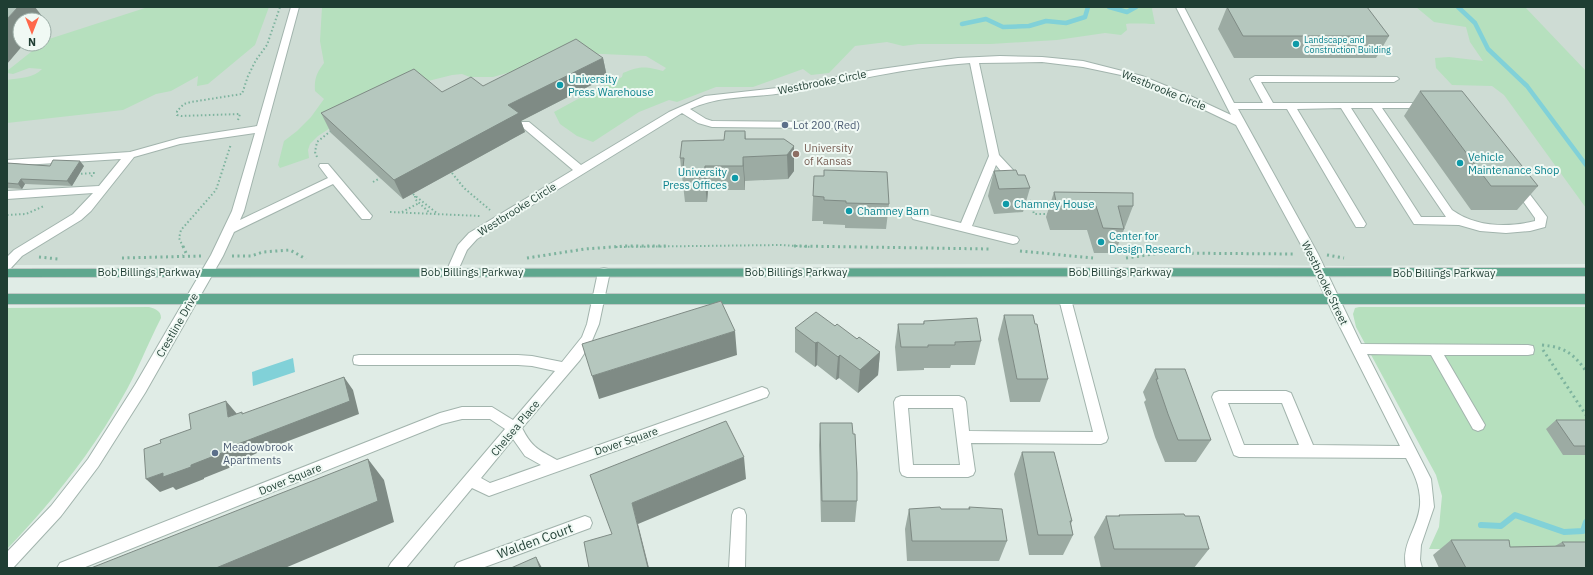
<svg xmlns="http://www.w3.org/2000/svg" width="1593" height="575" font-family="'IBM Plex Sans',sans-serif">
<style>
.built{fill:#cedcd4;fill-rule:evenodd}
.green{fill:#b6e0be}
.water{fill:#81d1d8}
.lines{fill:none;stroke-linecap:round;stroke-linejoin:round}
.stream-far1{stroke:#81d1d8;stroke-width:4.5}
.stream{stroke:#81d1d8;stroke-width:6}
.minor-casing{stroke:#a2b4ad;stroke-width:2}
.major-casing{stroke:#c0c9c6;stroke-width:2}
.path-far1{stroke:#7db39e;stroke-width:2;stroke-dasharray:1.5 2.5;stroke-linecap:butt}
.path{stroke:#7db39e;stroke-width:3;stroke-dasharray:2 3.5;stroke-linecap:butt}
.minor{fill:#fff;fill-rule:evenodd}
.major{fill:#5fa78e;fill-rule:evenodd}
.wall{fill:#9caba3}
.shaded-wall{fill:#7f8b85}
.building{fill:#b5c7be;stroke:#7f8b85}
.culture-dot{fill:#0f9aa8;stroke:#f0f9f4;stroke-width:1.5}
.service-dot{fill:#5c6f8a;stroke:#f0f9f4;stroke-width:1.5}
.education-dot{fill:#8d6e63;stroke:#f0f9f4;stroke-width:1.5}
.labels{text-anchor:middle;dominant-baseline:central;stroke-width:4;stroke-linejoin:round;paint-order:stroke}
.far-culture-label{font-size:9px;fill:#0d838f;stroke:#f0f9f4;text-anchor:start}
.culture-label{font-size:11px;fill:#0d838f;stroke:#f0f9f4;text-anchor:start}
.street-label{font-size:11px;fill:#1f3e33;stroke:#f0f9f4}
.service-label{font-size:11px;fill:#4e5e75;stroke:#f0f9f4;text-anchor:start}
.education-label{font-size:11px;fill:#785e54;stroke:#f0f9f4;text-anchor:start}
.near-street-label{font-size:13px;fill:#1f3e33;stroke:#f0f9f4}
</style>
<rect width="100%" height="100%" fill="#e0ece6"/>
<!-- built -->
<path class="built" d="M7 7H1586V264L1350 266 1114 264 7 265ZM20 20H44V44H20Z"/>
<!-- green -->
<path class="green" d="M148 7H269L255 45 208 84 197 86 198 76 171 91 156 94 123 110 7 123V80C19 78 34 78 42 69L29 68 13 74 7 73V71L41 44H44L46 40Z
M322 7H1153L1152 9 1155 24C1148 24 1130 23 1126 24L1127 30 1121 35 1105 33 1057 40 991 44H918L903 46 887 42 855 46 829 73 811 75 803 69 753 87H716L677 102 669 100 639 112 593 142 577 136 560 124 554 112 576 100 622 77 623 73C640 66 645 66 663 71L666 68 646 56 581 53 493 77H470L462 74 452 75 428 81 350 115 318 136 310 144 308 150 309 158 280 168 278 165 284 141 297 131 311 117 324 99 315 91C314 79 317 72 324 63L320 41Z
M1416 7H1525L1586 71V208L1504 95 1492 86 1452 85 1436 68 1435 58 1449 57 1483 61 1470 42 1466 27 1434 22Z
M149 307C156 309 161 311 161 318 147 345 137 373 122 398 91 454 51 503 7 549V308Z
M1359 307H1586V550L1429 549 1439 527 1442 496 1436 475 1356 327 1353 314 1355 308Z"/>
<!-- water -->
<path class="water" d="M293 358 295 372 253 386 252 372Z"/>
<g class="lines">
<!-- stream-far1 -->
<path class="stream-far1" d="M1109 7 1127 12 1136 7
M1458 7 1475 23 1488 49 1527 86 1586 165
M962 24 986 19 1003 27 1029 26 1046 21 1066 23 1085 17 1088 7"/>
<!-- stream -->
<path class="stream" d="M1481 525 1501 526 1515 515 1564 532 1583 531 1586 522"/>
<!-- minor casing -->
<g class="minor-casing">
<path id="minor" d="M291 7H299L244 211 240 220 328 178 319 166 320 164H328L372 216 370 219H362L333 184 234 232 223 256 145 393 98 467 61 516 13 568H7V552L51 506 88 459 135 385 211 255 232 211 255 133 180 144 134 157 91 211 81 220 22 256 11 268 7 269V257L14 250 73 214 93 193 7 199V191L99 186 121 159 7 166V160L130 152 180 138 257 126Z
M1176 7H1184L1234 103H1263L1250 79 1255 76 1397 77 1399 79 1394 82H1261L1273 103H1429L1431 105 1426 108H1382L1452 210C1476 227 1507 228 1535 221V218L1513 187 1514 184H1522L1547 217 1545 227 1530 231 1506 233 1480 231 1459 225 1414 224 1341 108 1297 109 1366 224 1364 227H1356L1287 109H1238L1318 254 1361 344 1528 345 1533 346 1534 350 1533 354 1528 355H1444L1485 425 1483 429 1478 431 1473 429 1431 355 1367 354 1431 479 1434 507 1421 545 1420 560 1422 568H1406C1401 543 1418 529 1420 505 1421 487 1414 473 1406 458L1239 457 1234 455 1212 397 1214 393 1219 391H1286L1291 393 1313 445 1400 446 1332 311 1306 254 1236 125 1165 91 1121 75 1083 67 1042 62 979 63 999 155 1013 170 1019 184 1018 187H1010L1004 175 996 165 972 226 1017 237 1019 240 1017 243 1013 244 913 219 911 216 913 213 917 212 961 223 989 156 970 63C907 67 845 83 783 93 751 98 720 95 690 109L706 119 712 121 832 122 837 125 832 128 712 127 698 123 682 113 477 239 467 250 456 275 452 276 448 275 446 272 458 245 469 233 573 170 521 126 520 124 521 122H529L581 165 669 112 705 96 777 88 874 70 958 58 1000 56 1042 57 1083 61 1142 76 1186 94 1231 115ZM1351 108H1372L1446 217H1421ZM1228 403H1282L1299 445H1244Z
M604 268 608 269 610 272 599 324 591 343 580 360 522 428C532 448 539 450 557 460L762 387 767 389 769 393 767 397 489 496 472 488 406 568H388L391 563 505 429 490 419H462L442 424 83 568H57L60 563 440 413 462 407H492L513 420 555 371 532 366 518 365H359L354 364 353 360 354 356 359 355H518L532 356 562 362 582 337 587 324 598 272 600 269ZM513 439 525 456 541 465 490 483 481 478Z
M1065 294 1069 296 1071 299 1108 438 1106 442 1101 444 971 443 975 471 973 475 968 477H907L902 475 900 471 894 402 896 398 901 396H959L964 398 966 402 969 431 1093 432 1059 299 1061 296ZM908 408H953L960 465H913Z
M739 508 744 510 746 515 745 568H729L732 515 734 510Z
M585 516 590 518 592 523 590 528 482 568H454L457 563 462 561Z"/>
</g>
<!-- major casing -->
<g class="major-casing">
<path id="major" d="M1586 268V276L7 277V269Z
M7 294H1586V304H7Z"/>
</g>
<!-- path-far1 -->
<path class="path-far1" d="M238 120 240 114 181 116 177 115V111L184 104 191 102 242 94 248 76 256 60 267 45 280 7
M317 157 315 152 317 142 332 130
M452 173 464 188 490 210
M77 174 94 173 90 178
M373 182 380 178
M413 194 438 214
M415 196V199L431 214
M1030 200 1034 214H1049
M390 212 480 216
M402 212 419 203
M7 215 26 214 44 206
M183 247 179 238 181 230 216 190 231 144
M616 247 780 245 812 247"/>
<!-- path -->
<path class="path" d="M183 246 186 253 183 256
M794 246 991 249
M1020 251 1093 258
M1327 255 1344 258
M232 256H251L263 252 290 250 306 259
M39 257 58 259
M122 258 201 256
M527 258 585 249 626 246H666
M1126 258 1161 253 1296 254
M1542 345C1564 347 1573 353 1586 371
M1543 350 1586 415"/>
<!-- minor -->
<use href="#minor" class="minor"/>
<!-- major -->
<use href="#major" class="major"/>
</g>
<!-- wall -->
<path class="wall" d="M1227 7 1389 36 1376 58H1234L1218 29Z
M603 58 607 77 521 121 525 132 403 199 331 133 321 113 442 92 483 86Z
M1420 91 1538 186 1517 210H1471L1404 116Z
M745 131 746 139 794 146V171L788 179 745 181V190H708L707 202H685L680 158Z
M7 163 50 166H84L72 186 25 184 22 189 7 188Z
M994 171 1018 175 1030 188 1023 212 994 214 988 196Z
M814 176 889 204 886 229 845 228V225L823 224V221H812Z
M1054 192 1133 206 1115 253H1094L1087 230H1050L1046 217Z
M1004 315 1048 379 1040 402H1010L998 339Z
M924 321 981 341 975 365H951L950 368H924V370L897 371 895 347 898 324H923Z
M835 326 880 352 878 375 858 393 839 378 836 380 817 365 815 367 795 352V328Z
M1155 369 1211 440 1196 462H1165L1155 437 1144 402 1146 400 1143 392Z
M1556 420H1586V455H1563L1546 429Z
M820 423 857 501 855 522H821L819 445Z
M1022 452 1072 521 1071 524 1073 535 1063 555H1029L1014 474Z
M969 507 1007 541 999 561H907L905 529 909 509H968Z
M1119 515 1185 516 1209 549 1194 568H1101L1094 537 1106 516H1118Z
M1451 540 1510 547 1555 546 1562 542 1586 568H1439L1433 555Z"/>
<!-- shaded-wall -->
<path class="shaded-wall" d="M18 7H35L45 20 44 21V20H20V44H24L7 64V19Z
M603 58 607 77 521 121 525 132 403 199 394 180 508 105Z
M794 146V171L788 179 787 155Z
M743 157 745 181V190L743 166Z
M80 161 84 166 72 186 67 181Z
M705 166 708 190 707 202 704 177Z
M21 179 25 184 22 189 18 184Z
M735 331 737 355 599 399 592 376Z
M818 342 817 365 815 367V343Z
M880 352 878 375 858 393 860 370Z
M840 355 839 378 836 380 838 357Z
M344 377 353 390 359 414 257 453 244 459V462L204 478V479L176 490 173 487 160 492 146 479 163 473 191 465 232 446Z
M226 401 237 414 228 417Z
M744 457 746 479 638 524 649 568H648L632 503Z
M368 459 384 480 394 522 285 568H216Z
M536 557 542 568H540Z"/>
<!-- building -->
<path class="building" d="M7 7H18L7 19Z
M1227 7H1367L1389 36H1243Z
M576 39 603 58 508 105 519 113 394 180 321 113 414 69 442 92 471 77 483 86Z
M1420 91H1462L1538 186H1491Z
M725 131H745V139H784L794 146 787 155 743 157V166H705L704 177H682L684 158H680L682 141 724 140Z
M53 160 80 161 67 181 21 179 18 184 7 183V163L50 166Z
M824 170 887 172 889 204 846 203V201L824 200V197L813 196 814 176H824Z
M1016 170 1018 175H1025L1030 188 999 189 994 171Z
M1054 192 1133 193V206H1118L1124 229 1103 228 1096 206H1057Z
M721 301 735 331 592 376 582 344Z
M816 312 835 326 837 324 857 339 859 337 880 352 860 370 840 355 838 357 818 342 815 343 795 328Z
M1004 315H1033L1035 324H1037L1048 379H1017Z
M977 318 981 341 955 342V345H928V347H901L898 324H924V321Z
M1155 369H1185L1211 440H1178L1168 414 1156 379H1158Z
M344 377 350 401 246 441 232 446V449L191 465V467L163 477V473L146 479 144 449 161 443 160 440 191 429 189 414 226 401 228 417 242 412V414Z
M1556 420H1586V446H1574Z
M726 421 744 457 632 503 648 568H589L584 542 612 534 590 475Z
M820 423H852L853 434H855L857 473V501H822Z
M1022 452H1054L1072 521H1070L1073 535H1038Z
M368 459 378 501 216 568H91Z
M940 507 941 509H970L969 507 1002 509 1007 541H912L909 509Z
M1184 514 1185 516H1199L1209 549H1114L1106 516H1120L1119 515Z
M1451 540H1509L1510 547 1565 546 1562 542H1586V568H1466Z
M536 557 540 568H511Z"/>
<!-- markers -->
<g class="culture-dot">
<circle cx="1296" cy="44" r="4"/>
<circle cx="560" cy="85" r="4"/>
<circle cx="1460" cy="163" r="4"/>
<circle cx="735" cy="178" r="4"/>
<circle cx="1006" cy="204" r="4"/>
<circle cx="849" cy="211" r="4"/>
<circle cx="1101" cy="242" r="4"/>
</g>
<g class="service-dot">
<circle cx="785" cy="125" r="4"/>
<circle cx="215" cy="453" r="4"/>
</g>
<circle class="education-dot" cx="796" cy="154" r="4"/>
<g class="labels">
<!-- far-culture labels -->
<g class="far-culture-label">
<text x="1304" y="39">Landscape and<tspan x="1304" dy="10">Construction Building</tspan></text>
</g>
<!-- culture labels -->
<g class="culture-label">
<text x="568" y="79">University<tspan x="568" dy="13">Press Warehouse</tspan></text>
<text x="1468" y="157">Vehicle<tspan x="1468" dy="13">Maintenance Shop</tspan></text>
<text x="727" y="172" text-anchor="end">University<tspan x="727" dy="13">Press Offices</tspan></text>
<text x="1014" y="204">Chamney House</text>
<text x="857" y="211">Chamney Barn</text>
<text x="1109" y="236">Center for<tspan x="1109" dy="13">Design Research</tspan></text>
</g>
<!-- street labels -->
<g class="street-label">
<text transform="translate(822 82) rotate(-11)">Westbrooke Circle</text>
<text transform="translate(1164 90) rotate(22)">Westbrooke Circle</text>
<text transform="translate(517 209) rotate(-32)">Westbrooke Circle</text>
<text x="149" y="272">Bob Billings Parkway</text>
<text x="472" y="272">Bob Billings Parkway</text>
<text x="796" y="272">Bob Billings Parkway</text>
<text x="1120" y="272">Bob Billings Parkway</text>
<text x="1444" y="273">Bob Billings Parkway</text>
<text transform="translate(1325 283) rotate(64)">Westbrooke Street</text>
<text transform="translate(177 325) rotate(-60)">Crestline Drive</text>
<text transform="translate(515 428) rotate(-50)">Chelsea Place</text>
<text transform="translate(626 441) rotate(-19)">Dover Square</text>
<text transform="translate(290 479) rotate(-22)">Dover Square</text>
</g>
<!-- service labels -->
<g class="service-label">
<text x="793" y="125">Lot 200 (Red)</text>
<text x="223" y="447">Meadowbrook<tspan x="223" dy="13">Apartments</tspan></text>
</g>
<!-- education labels -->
<g class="education-label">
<text x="804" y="148">University<tspan x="804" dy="13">of Kansas</tspan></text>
</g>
<!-- near-street labels -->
<g class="near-street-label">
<text transform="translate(535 541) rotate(-20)">Walden Court</text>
</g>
</g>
<!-- border -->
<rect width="1593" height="575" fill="none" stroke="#1f3e33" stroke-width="16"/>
<!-- north arrow -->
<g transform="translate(32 32) rotate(180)"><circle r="19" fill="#f0f9f4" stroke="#9caea7"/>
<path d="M0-3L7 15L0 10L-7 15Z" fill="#ff684b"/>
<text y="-6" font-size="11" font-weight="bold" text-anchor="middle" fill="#1f3e33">N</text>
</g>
</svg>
